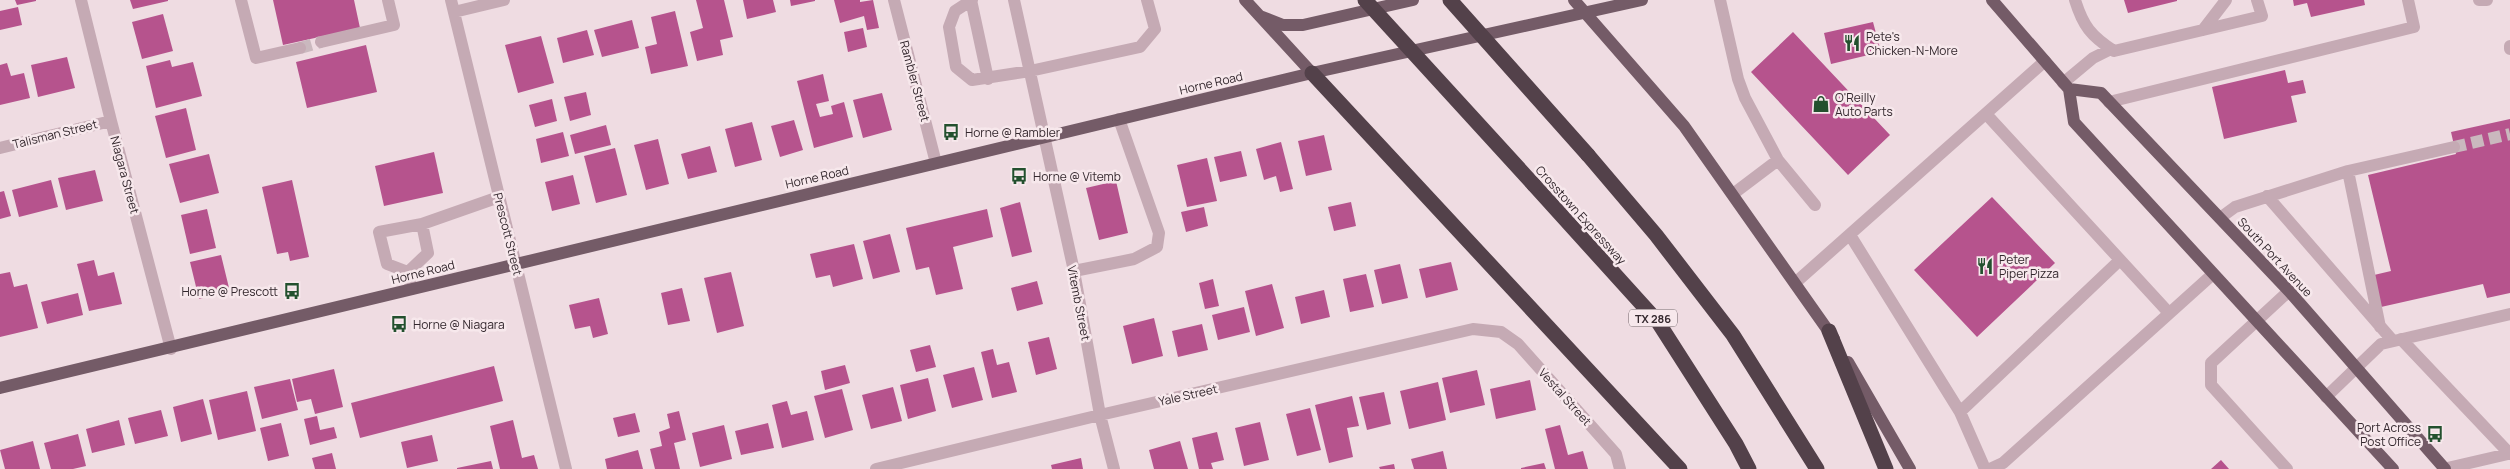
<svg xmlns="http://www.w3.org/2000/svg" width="2510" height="469" font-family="Manrope,sans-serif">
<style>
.building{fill:#b6538d}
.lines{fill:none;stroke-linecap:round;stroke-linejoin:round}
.minor-tunnel{stroke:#cab8be;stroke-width:12;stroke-dasharray:12 6;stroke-linecap:butt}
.minor{stroke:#c5aab4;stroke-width:12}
.major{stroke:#745b67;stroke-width:12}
.highway{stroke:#53414a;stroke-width:15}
.highway-bridge{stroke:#53414a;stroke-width:15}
.labels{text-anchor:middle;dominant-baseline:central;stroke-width:5;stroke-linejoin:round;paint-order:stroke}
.shield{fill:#f7e8ec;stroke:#6e6267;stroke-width:1}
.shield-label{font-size:11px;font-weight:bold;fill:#34282e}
.poi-label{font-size:12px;fill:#34282e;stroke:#f7e8ec;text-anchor:start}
.street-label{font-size:12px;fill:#34282e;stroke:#f7e8ec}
</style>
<rect width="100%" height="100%" fill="#efdce2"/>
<!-- building -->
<path class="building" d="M15 0H36V1L17 5Z
M130 0H168V1L133 9Z
M273 0H354L360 28 283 45Z
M696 0H724L733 37 720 40 723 55 697 61 690 32 703 28Z
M743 0H773L776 12 747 19Z
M790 0H815V1L791 6Z
M834 0H860V2L873 0 879 28 867 30 864 16 840 23Z
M2124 0H2177V1L2128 13Z
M2293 0H2364L2365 5 2311 17 2307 3 2294 6Z
M18 7 22 25 0 30V11Z
M675 11 688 66 651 74 645 47 657 44 651 17Z
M163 14 173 51 142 59 132 22Z
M632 20 639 48 602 57 594 30Z
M1873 22 1881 52 1831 64 1824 33Z
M863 28 867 47 848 52 844 32Z
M587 30 594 55 563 63 557 38Z
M1793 32 1890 135 1848 175 1751 72Z
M541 36 554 83 518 93 505 45Z
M366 45 377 92 307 108 296 62Z
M67 57 75 88 38 97 31 65Z
M170 60 172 67 193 62 202 96 156 108 146 66Z
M7 63 11 76 24 73 30 98 0 105V65Z
M2285 70 2288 83 2303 80 2306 93 2291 96 2297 122 2224 139 2212 87Z
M823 74 829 101 816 104 820 117 833 114 831 106 844 102 853 137 814 148 797 81Z
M586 92 591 115 570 121 564 97Z
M882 93 892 130 863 138 853 100Z
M552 99 557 121 535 127 529 105Z
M186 108 196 150 166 158 155 116Z
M2510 119V293L2487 298 2483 284 2381 307 2374 275 2391 271 2368 175 2456 154 2451 132Z
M794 120 803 150 780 157 771 126Z
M752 122 762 160 735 167 725 129Z
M606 125 611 145 575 154 570 135Z
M563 132 569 156 541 163 536 139Z
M1324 135 1332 170 1306 176 1298 141Z
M658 139 669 184 646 190 634 145Z
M1281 142 1293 189 1280 192 1276 176 1264 180 1256 149Z
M710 146 717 172 688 179 681 154Z
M615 148 627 195 596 203 584 156Z
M1241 151 1247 176 1220 182 1214 157Z
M434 152 443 193 384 206 375 166Z
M209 154 219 193 180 203 169 164Z
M1207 158 1217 201 1187 207 1177 165Z
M95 170 103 201 66 210 58 178Z
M573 175 580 204 552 211 545 182Z
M51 180 58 207 19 217 12 190Z
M292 180 309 257 290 261 288 252 277 254 262 187Z
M1116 181 1128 233 1099 240 1086 188Z
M4 191 11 216 0 219V192Z
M1992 197 2055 263 1977 337 1914 270Z
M1020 202 1032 252 1012 257 1000 208Z
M1351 202 1356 226 1334 231 1328 207Z
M1204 207 1208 226 1186 232 1181 212Z
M207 209 216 248 190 254 181 215Z
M987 209 993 237 953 247 963 289 936 295 929 267 916 270 906 228Z
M890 234 900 272 873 279 863 241Z
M854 244 863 279 833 287 830 275 816 278 810 254Z
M221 255 230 292 199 299 190 262Z
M94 260 98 276 114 272 122 304 89 311 77 264Z
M1451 262 1458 290 1426 298 1419 269Z
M1400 264 1408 298 1382 304 1374 270Z
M10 272 14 287 27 284 38 328 0 337V274Z
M731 272 744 326 717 333 704 278Z
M1366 274 1374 307 1350 312 1343 279Z
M1213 279 1219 306 1205 309 1199 283Z
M1037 281 1043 304 1017 311 1011 288Z
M1272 284 1284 328 1256 336 1245 291Z
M682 288 690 321 668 325 661 293Z
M1324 290 1330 317 1301 324 1295 297Z
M78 293 83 315 47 324 41 302Z
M599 298 608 334 593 338 590 326 575 329 569 305Z
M1244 307 1250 332 1218 340 1212 315Z
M1154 318 1163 356 1132 364 1123 326Z
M1202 324 1208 350 1178 357 1172 331Z
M1049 337 1057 369 1036 375 1028 342Z
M930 345 936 367 916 372 910 350Z
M993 349 997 365 1009 362 1017 392 992 398 981 352Z
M845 365 850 383 825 390 821 371Z
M494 366 503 401 360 438 351 403Z
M974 367 983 400 952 408 943 375Z
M334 369 343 407 315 414 311 399 297 402 292 379Z
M1477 370 1485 405 1450 413 1442 378Z
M928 378 936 411 908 419 900 385Z
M290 379 298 410 262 419 254 387Z
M1530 380 1536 410 1496 419 1490 389Z
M1438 382 1446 420 1409 429 1400 391Z
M893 387 902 421 871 429 862 395Z
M842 389 853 430 825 438 814 396Z
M247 391 256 431 218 440 209 400Z
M1384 392 1391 424 1367 430 1359 397Z
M1352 396 1359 426 1347 428 1353 457 1329 463 1315 405Z
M203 399 212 434 181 442 173 407Z
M787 401 791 415 807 411 814 440 782 448 772 405Z
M1310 408 1321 450 1297 456 1286 414Z
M161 410 168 436 135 444 128 418Z
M679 411 686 440 674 443 680 469H655L650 449 662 446 659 432 670 428 667 414Z
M635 413 640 432 618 437 613 418Z
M317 416 320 430 334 427 337 438 310 445 304 419Z
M119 420 125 445 92 453 86 429Z
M513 420 522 458 534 455 538 469H500L490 426Z
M1260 422 1269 460 1244 466 1235 428Z
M281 423 289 456 268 461 260 428Z
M768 423 774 448 741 455 735 431Z
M724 425 732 459 700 467 692 433Z
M1560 425 1568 455 1583 451 1588 469H1555L1545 429Z
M1217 432 1224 460 1211 463 1213 469H1199L1192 438Z
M78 434 86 466 73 469H51L44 443Z
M432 435 438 461 407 468 401 442Z
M33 441 40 469H5L0 450Z
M1180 441 1188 469H1154L1149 450Z
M638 450 643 469H607L605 459Z
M1443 451 1447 469H1414L1411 459Z
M332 453 336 469H315L312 458Z
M1081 458 1083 469H1052L1051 465Z
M2221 460 2229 469H2211Z
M491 461 493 469H457V468Z
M1544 463 1546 469H1521V468Z
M1394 464 1395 469H1380L1379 467Z"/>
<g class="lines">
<!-- minor-tunnel -->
<path class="minor-tunnel" d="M300 48 321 42
M2454 147 2510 134"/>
<!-- minor -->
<path class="minor" d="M81 0 111 121 171 349
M241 0 256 58 300 48
M451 0 566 469
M894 0 936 163
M971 0 988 79
M972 0 955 11 949 27 956 67 972 80 1030 71 1140 47 1155 29 1147 0
M1014 0 1074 271 1100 415 1114 469
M1720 0 1738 79 1745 98 1778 160 1733 194
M2075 0C2083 26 2091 36 2114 51L2262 16 2257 0
M2479 0H2487
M454 12 504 0
M2203 30 2226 0
M321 42 394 25 388 0
M2510 46V49
M2063 83 2093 58 2111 49
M2109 102 2414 27 2408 0
M1987 115 2169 313
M0 148 111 121
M1778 160 1815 205
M2348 171 2454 147
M2267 196 2393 341
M2220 218 2235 207 2348 171 2380 327
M1850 235 1960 412 1985 469
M1074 271 1134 259 1157 247 1159 233 1119 119
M408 272 428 253 422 224
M1795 283 2045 61
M411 289 408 272 387 264 379 232 422 224 499 197
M2401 339 2510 454
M2326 397 2381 344 2510 314
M1960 412 2120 260
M876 469 1100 415 1473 329 1501 332 1518 344 1616 454 1620 469
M1990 469 2003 463 2213 274
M2287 469 2211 385V363L2289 291
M2443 469 2508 454"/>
<!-- major -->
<path class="major" d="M1245 0 1312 73
M1574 0 1684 126 1834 339
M1992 0 2069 89 2074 122 2393 469
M1260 16 1283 25H1303L1413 0
M2069 89 2101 93 2289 291 2445 469
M1848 362 1910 469
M0 388 1312 73 1642 0"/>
<!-- highway -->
<path class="highway" d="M1312 73 1680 469
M1588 155 1656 235 1733 335 1817 469
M1534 185 1658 322 1736 444 1749 469
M1829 331 1886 469"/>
<!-- highway-bridge -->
<path class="highway-bridge" d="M1365 0 1534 185
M1450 0 1588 155"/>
</g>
<!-- icons -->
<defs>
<g id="restaurant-bare" transform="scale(1.35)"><path d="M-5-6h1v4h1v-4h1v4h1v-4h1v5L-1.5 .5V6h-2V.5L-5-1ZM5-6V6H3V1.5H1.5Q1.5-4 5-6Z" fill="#23502e" stroke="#f7e8ec" stroke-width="2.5" paint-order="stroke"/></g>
<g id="shop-bare" transform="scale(1.35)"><path d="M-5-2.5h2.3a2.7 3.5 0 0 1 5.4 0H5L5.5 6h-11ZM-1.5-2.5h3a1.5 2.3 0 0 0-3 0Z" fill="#23502e" stroke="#f7e8ec" stroke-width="2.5" paint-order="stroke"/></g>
<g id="bus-bare" transform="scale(1.35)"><path d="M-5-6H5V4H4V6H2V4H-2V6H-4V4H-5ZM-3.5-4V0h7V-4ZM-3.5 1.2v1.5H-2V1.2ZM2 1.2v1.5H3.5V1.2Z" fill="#23502e" stroke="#f7e8ec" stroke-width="2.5" paint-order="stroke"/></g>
</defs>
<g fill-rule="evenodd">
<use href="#restaurant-bare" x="1852" y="43"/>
<use href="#shop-bare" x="1821" y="104"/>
<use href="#bus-bare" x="951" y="132"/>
<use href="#bus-bare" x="1019" y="176"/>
<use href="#restaurant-bare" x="1985" y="266"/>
<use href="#bus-bare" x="292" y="291"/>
<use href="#bus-bare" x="399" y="324"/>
<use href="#bus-bare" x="2435" y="434"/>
</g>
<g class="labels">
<!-- shield labels -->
<rect class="shield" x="1629" y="309.5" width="48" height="17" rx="4"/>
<g class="shield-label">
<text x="1653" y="318">TX 286</text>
</g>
<!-- poi labels -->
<g class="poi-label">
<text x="1866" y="36">Pete's<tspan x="1866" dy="14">Chicken-N-More</tspan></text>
<text x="1835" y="97">O'Reilly<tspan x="1835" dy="14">Auto Parts</tspan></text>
<text x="965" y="132">Horne @ Rambler</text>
<text x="1033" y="176">Horne @ Vitemb</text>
<text x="1999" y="259">Peter<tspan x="1999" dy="14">Piper Pizza</tspan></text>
<text x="278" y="291" text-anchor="end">Horne @ Prescott</text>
<text x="413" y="324">Horne @ Niagara</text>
<text x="2421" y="427" text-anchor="end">Port Across<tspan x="2421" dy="14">Post Office</tspan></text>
</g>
<!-- street labels -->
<g class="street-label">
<text transform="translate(915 81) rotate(75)">Rambler Street</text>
<text transform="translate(1211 83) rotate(-13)">Horne Road</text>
<text transform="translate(55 134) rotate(-14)">Talisman Street</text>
<text transform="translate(125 175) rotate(75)">Niagara Street</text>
<text transform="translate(817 177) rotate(-13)">Horne Road</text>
<text transform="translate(1581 215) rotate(48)">Crosstown Expressway</text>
<text transform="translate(508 234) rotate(76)">Prescott Street</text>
<text transform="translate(2275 257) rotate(47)">South Port Avenue</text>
<text transform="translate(423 272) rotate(-14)">Horne Road</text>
<text transform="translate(1079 303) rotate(79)">Vitemb Street</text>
<text transform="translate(1188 395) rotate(-13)">Yale Street</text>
<text transform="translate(1565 397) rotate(48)">Vestal Street</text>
</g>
</g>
</svg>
